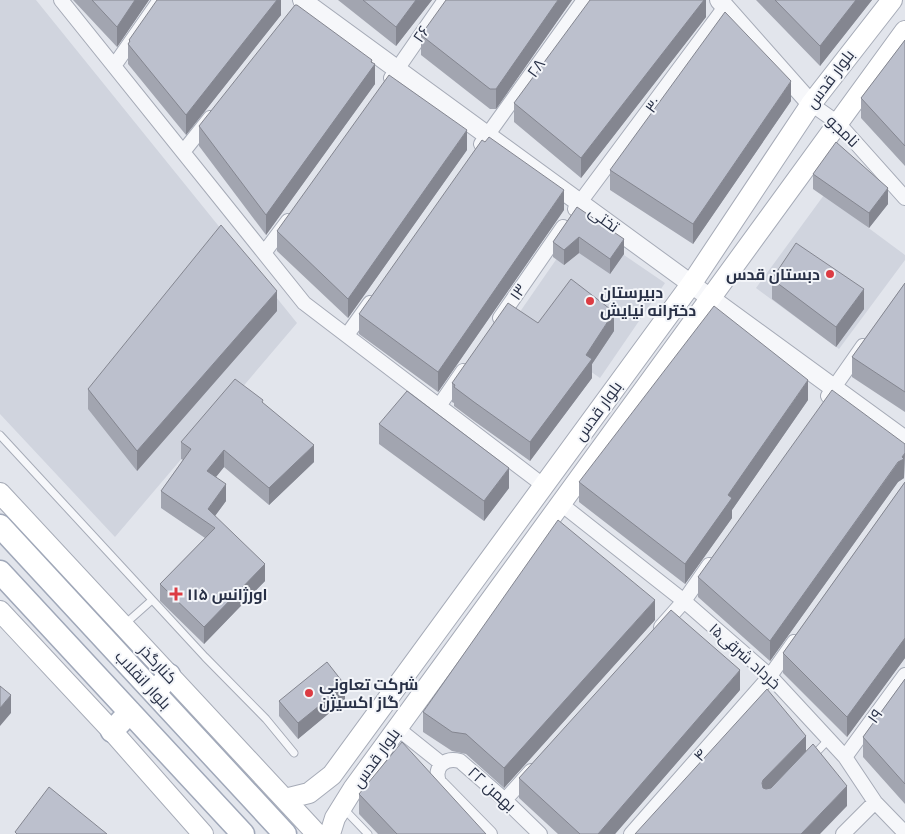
<svg xmlns="http://www.w3.org/2000/svg" width="905" height="834" font-family="Poppins,Cairo,sans-serif">
<style>
.built{fill:#d0d4de}
.lines{fill:none;stroke-linecap:round;stroke-linejoin:round}
.service-casing{stroke:#a6abb7;stroke-width:9}
.minor-casing{stroke:#a6abb7;stroke-width:16}
.tertiary-casing{stroke:#a6abb7;stroke-width:20}
.secondary-casing{stroke:#a6abb7;stroke-width:22}
.primary-casing{stroke:#a0a8b9;stroke-width:25}
.service{stroke:#f6f7fa;stroke-width:7}
.minor{stroke:#f6f7fa;stroke-width:14}
.tertiary{stroke:#f6f7fa;stroke-width:18}
.secondary{stroke:#fff;stroke-width:20}
.primary{stroke:#fff;stroke-width:22}
.wall{fill:#a2a5b0}
.shaded-wall{fill:#848690}
.building{fill:#bcc0cd;stroke:#848690}
.poi-dot{fill:#dc3c43;stroke:#f3f5f9;stroke-width:2}
.labels{text-anchor:middle;dominant-baseline:central;stroke-width:4;stroke-linejoin:round;paint-order:stroke}
.street-label{font-size:16px;fill:#283046;stroke:#f3f5f9}
.poi-label{font-size:16px;font-weight:bold;fill:#283046;stroke:#f3f5f9;text-anchor:start}
</style>
<rect width="100%" height="100%" fill="#e2e5ec"/>
<!-- built -->
<path class="built" d="M0 0H36L297 323 115 537 0 414Z
M824 195 905 255V260L839 349 756 288Z
M580 225 665 283 600 378 515 319Z"/>
<g class="lines">
<!-- service casing -->
<g class="service-casing">
<path id="service" d="M0 435 205 657 266 719 294 753
M125 624 152 600
M812 757 829 739
M344 809 368 834"/>
</g>
<!-- minor casing -->
<g class="minor-casing">
<path id="minor" d="M61 0 304 303 543 485
M114 66 160 0
M391 78 445 0
M811 104 838 123 905 198
M481 144 584 0
M183 152 210 118
M575 209 725 7
M264 253 288 221
M500 318 563 227
M347 335 370 303
M828 396 863 346
M439 406 463 371
M561 504 684 601 770 676 845 757 875 802 905 833
M661 627 684 601 709 565
M397 728 442 764
M845 757 905 675
M505 800 531 771
M490 834 439 782C433 766 446 757 460 761L505 800 540 834
M631 834 770 676 794 642
M843 834 875 802"/>
</g>
<!-- tertiary casing -->
<g class="tertiary-casing">
<path id="tertiary" d="M302 0 905 440
M719 0 811 104"/>
</g>
<!-- secondary casing -->
<g class="secondary-casing">
<path id="secondary" d="M0 493 317 834
M0 611 112 731 203 834
M285 799 309 793 332 775 692 283 811 104 892 0
M330 834 335 818 353 789 905 31"/>
</g>
<!-- primary casing -->
<g class="primary-casing">
<path id="primary" d="M0 526 285 834
M0 572 243 834
M155 693 169 675
M112 731 130 712"/>
</g>
<!-- service -->
<use href="#service" class="service"/>
<!-- minor -->
<use href="#minor" class="minor"/>
<!-- tertiary -->
<use href="#tertiary" class="tertiary"/>
<!-- secondary -->
<use href="#secondary" class="secondary"/>
<!-- primary -->
<use href="#primary" class="primary"/>
</g>
<!-- wall -->
<path class="wall" d="M73 0H149L117 47Z
M281 0V15L186 135 128 64V44L129 43V40Z
M338 0H432L396 46Z
M572 0 496 109H490L421 55V35Z
M706 0V17L581 178 514 122V103Z
M756 0H872L820 66Z
M905 40V166L861 118V98Z
M372 62 375 84 266 235 199 146V126Z
M791 101 693 244 610 190V170Z
M467 150 348 318 277 251V231Z
M813 174 888 204 869 228 813 189Z
M577 207 624 254 610 274 579 253 564 265 553 257V242Z
M564 210 438 392 359 334V314Z
M772 279 864 309 836 347 772 299Z
M905 283V412L852 377V357Z
M277 311 137 471 88 409V389Z
M538 323 614 331 592 364V378L530 461 474 421 454 406V403L452 402V383Z
M808 400 732 510V518L685 584 579 502V482Z
M263 403 314 462 269 505 224 467 216 477 226 501 215 516 265 581 204 644 160 601V584L205 538 161 508V491L183 460 181 459V442Z
M379 424 509 488 484 521 379 444Z
M905 444 904 478 898 482 770 661 698 597V577Z
M905 482V658L847 737 783 673V653Z
M655 620 504 788 466 754 452 751 423 732V712Z
M905 679V804L863 757V737Z
M740 690 615 834H558L519 798V778Z
M345 700 298 739 279 716V701Z
M359 794 486 834H378L359 814Z"/>
<!-- shaded-wall -->
<path class="shaded-wall" d="M135 0H149L117 47V27Z
M277 0H281V15L186 135V115Z
M416 0H432L396 46V27Z
M558 0H572L496 109V89Z
M704 0H706V17L581 178V158Z
M856 0H872L820 66V46Z
M372 60V68L375 64V84L266 235V215Z
M791 81V101L693 244V224Z
M467 130V150L348 318V299Z
M888 188V204L869 228V213Z
M564 190V210L438 392V372Z
M579 237V253L564 265V250Z
M624 239V254L610 274V259Z
M864 289V309L836 347V327Z
M277 291V311L137 471V451Z
M614 312V331L592 364V378L530 461V442L586 355Z
M808 380V400L732 510V518L685 584V564L728 495Z
M314 445V462L269 505V488Z
M224 450V467L207 488V471Z
M905 453 904 478 898 482 770 661V641Z
M509 468V488L484 521V501Z
M226 484V501L209 524 208 509Z
M265 564V581L204 644V627Z
M655 600V620L504 788V768Z
M905 638V658L847 737V717Z
M740 670V690L615 834H598Z
M345 685V700L298 739V723Z
M11 695V713L0 726V708Z
M806 736V756L762 803V783L763 780Z
M847 786V806L820 834H801Z"/>
<!-- building -->
<path class="building" d="M92 0H135L117 27Z
M157 0H277L186 115 128 44 130 41 129 40Z
M363 0H416L396 27Z
M446 0H558L496 89H490L421 35Z
M590 0H704L581 158 514 103Z
M775 0H856L820 46Z
M295 5H297L372 60 371 62 375 64 266 215 199 126Z
M725 12 791 81 693 224 610 170Z
M905 40V146L861 98Z
M389 75 467 130 348 299 277 231Z
M489 137 564 190 438 372 359 314 482 140 485 142Z
M836 142 888 188 869 213 813 174Z
M577 207 624 239 610 259 579 237 564 250 553 242Z
M221 225 277 291 137 451 88 389Z
M796 243 864 289 836 327 772 279Z
M571 279 614 312 586 355 592 359 530 442 474 402 454 387 455 385 452 383 508 303 538 323Z
M905 283V392L852 357Z
M714 306 808 380 728 495 732 498 685 564 579 482Z
M235 379 263 400 262 402 314 445 269 488 224 450 207 471 226 484 208 509 265 564 204 627 160 584 215 528 161 491 191 449 181 442Z
M832 390 905 444V453L902 457 904 459 898 462 770 641 698 577Z
M407 391 509 468 484 501 379 424Z
M905 482V638L847 717 783 653Z
M558 520 655 600 504 768 466 734 452 732 423 712Z
M671 610 740 670 598 834H580L519 778Z
M327 662 345 685 298 723 279 701Z
M905 679V784L863 737Z
M0 686 11 695 0 708Z
M767 689 806 736 763 780 762 783 763 788 766 789 771 788 813 744 847 786 801 834H635Z
M402 742 486 834H397L359 794Z
M49 787 107 834H17L15 832Z"/>
<!-- markers -->
<g class="poi-dot">
<circle cx="830" cy="274" r="5"/>
<circle cx="590" cy="301" r="5"/>
<path d="M173.5 586.5h5v5h5v5h-5v5h-5v-5h-5v-5h5z"/>
<circle cx="309" cy="693" r="5"/>
</g>
<g class="labels">
<!-- street labels -->
<g class="street-label">
<text transform="translate(421 34) rotate(-55)">۲۶</text>
<text transform="translate(536 68) rotate(-54)">۲۸</text>
<text transform="translate(830 79) rotate(-53)">بلوار قدس</text>
<text transform="translate(653 105) rotate(-53)">۳۰</text>
<text transform="translate(843 131) rotate(44)">نامجو</text>
<text transform="translate(604 219) rotate(36)">تختی</text>
<text transform="translate(518 292) rotate(-55)">۱۳</text>
<text transform="translate(598 411) rotate(-54)">بلوار قدس</text>
<text transform="translate(745 656) rotate(42)">۱۵خرداد شرقی</text>
<text transform="translate(158 664) rotate(47)">کنارگذر</text>
<text transform="translate(143 680) rotate(47)">بلوار انقلاب</text>
<text transform="translate(875 716) rotate(-54)">۱۹</text>
<text transform="translate(700 755) rotate(-49)">۴</text>
<text transform="translate(376 758) rotate(-54)">بلوار قدس</text>
<text transform="translate(492 789) rotate(42)">۲۲ بهمن</text>
</g>
<!-- poi labels -->
<g class="poi-label">
<text x="820" y="274" text-anchor="end">دبستان قدس</text>
<text x="600" y="292">دبیرستان<tspan x="600" dy="18">دخترانه نیایش</tspan></text>
<text x="187" y="594">اورژانس ۱۱۵</text>
<text x="319" y="684">شرکت تعاونی<tspan x="319" dy="18">گاز اکسیژن</tspan></text>
</g>
</g>
</svg>
